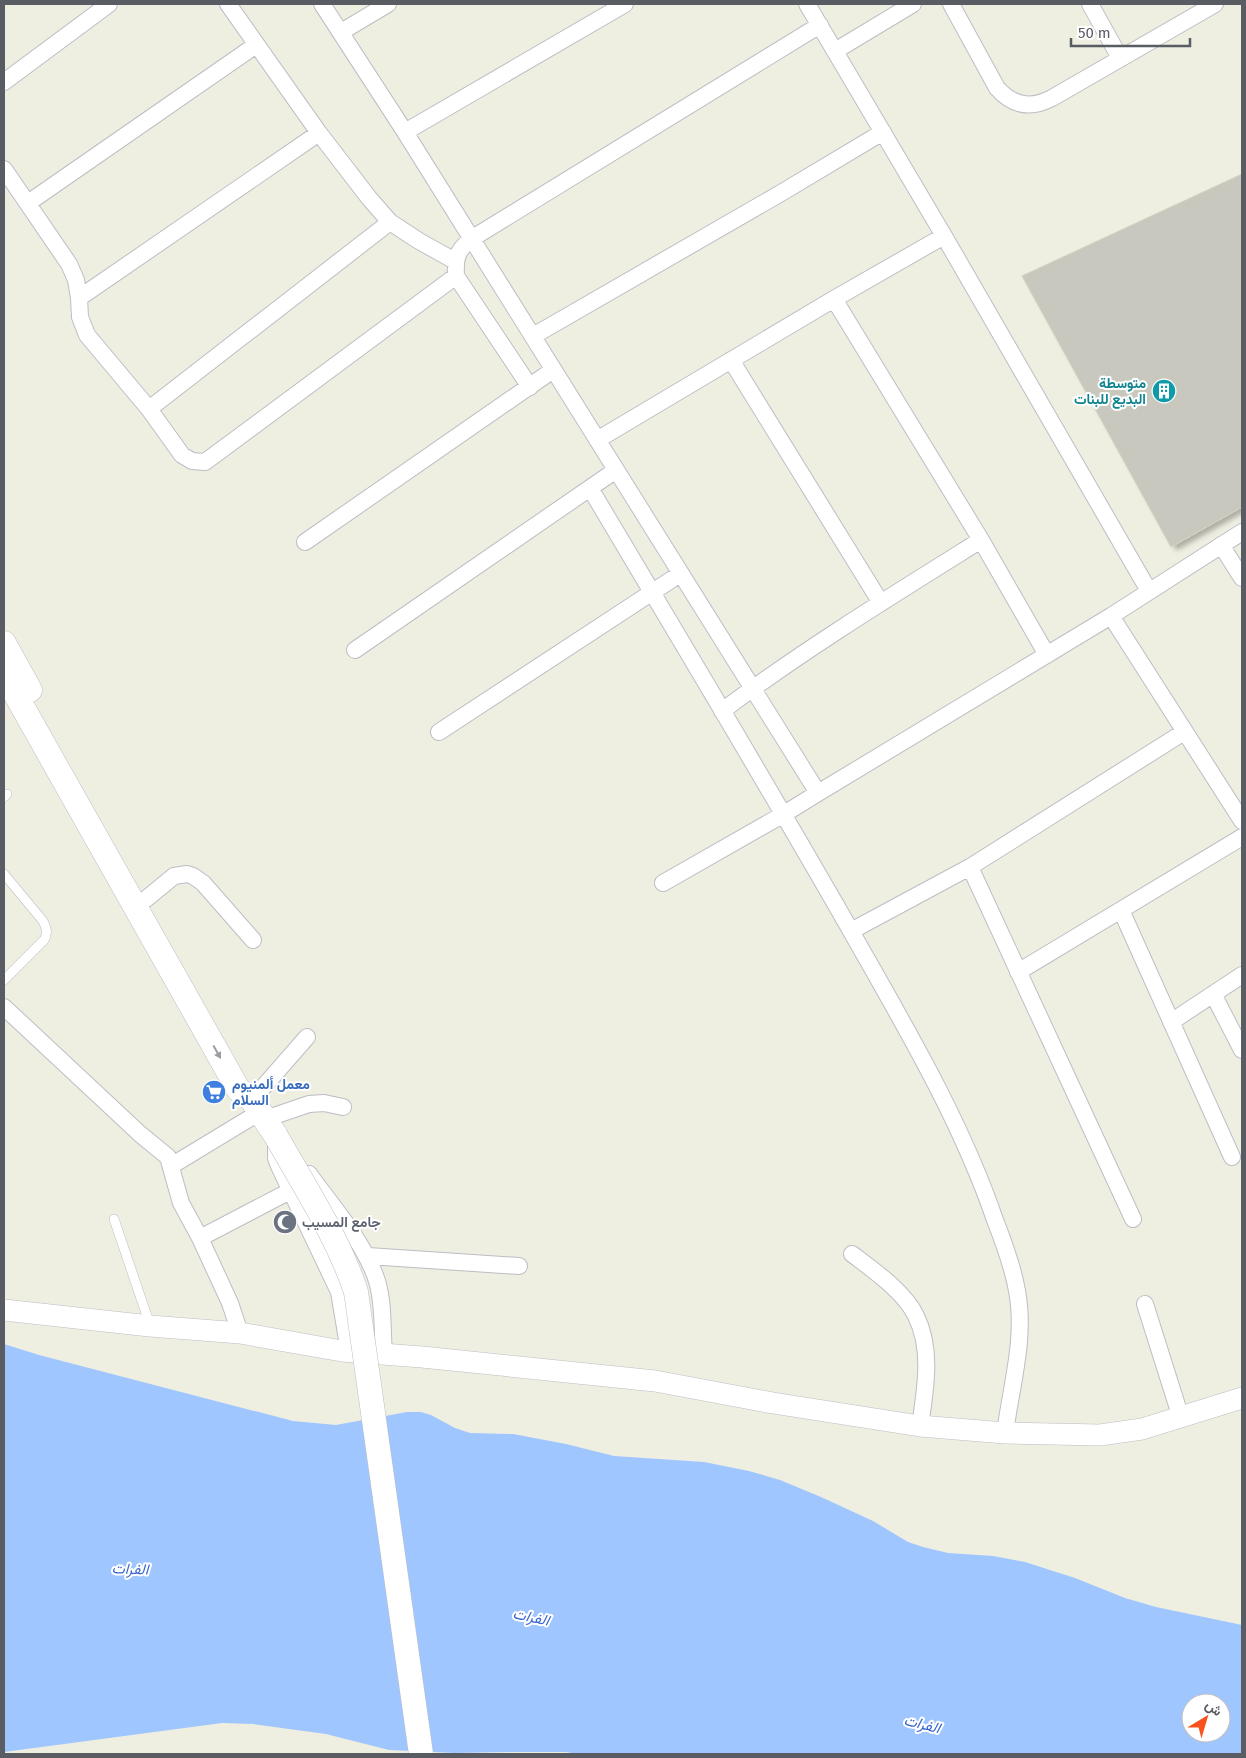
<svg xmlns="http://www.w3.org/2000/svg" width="1246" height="1758" font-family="'Fira Sans',Vazirmatn,sans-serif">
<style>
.water{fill:#a0c6ff;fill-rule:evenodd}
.building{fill:#c9c8be;stroke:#d4d1bf;filter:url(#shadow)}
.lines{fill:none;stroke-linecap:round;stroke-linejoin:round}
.service-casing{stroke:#bcbec4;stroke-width:10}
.minor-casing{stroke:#bcbec4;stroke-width:18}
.tertiary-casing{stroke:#bcbec4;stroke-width:22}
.secondary-casing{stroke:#bcbec6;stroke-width:25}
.service{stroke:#fff;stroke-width:9}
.minor{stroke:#fff;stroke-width:16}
.tertiary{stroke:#fff;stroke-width:21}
.secondary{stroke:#fff;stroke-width:24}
.secondary-bridge-casing{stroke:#bcbec6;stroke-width:25;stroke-linecap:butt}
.secondary-bridge{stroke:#fff;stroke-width:24}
.oneway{fill:#9c9da2}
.labels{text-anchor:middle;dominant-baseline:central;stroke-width:4;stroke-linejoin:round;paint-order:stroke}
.culture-label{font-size:14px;font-weight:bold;fill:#0d838f;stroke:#fff;text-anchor:end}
.shop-label{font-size:14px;font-weight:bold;fill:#366cbe;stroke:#fff;text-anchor:start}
.worship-label{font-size:14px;font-weight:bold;fill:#5b616d;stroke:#fff;text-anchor:start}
.water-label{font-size:15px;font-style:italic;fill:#3868ce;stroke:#fff}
</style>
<defs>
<filter id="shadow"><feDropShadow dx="5.5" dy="3" stdDeviation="2.5" flood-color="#0004"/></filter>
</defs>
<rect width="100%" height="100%" fill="#eeeee1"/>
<!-- water -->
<path class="water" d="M4 1344 39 1355 293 1421 336 1425 407 1412H421L431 1415 455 1428 470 1433 513 1434 566 1444 614 1456 704 1462 749 1471 780 1480 821 1497 873 1521 908 1542 923 1547 948 1553 993 1556 1025 1562 1075 1578 1125 1598 1156 1607 1242 1625V1754H578L566 1752H506L455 1753 389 1750 326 1734 253 1724 222 1723 4 1752ZM1191 1703H1221V1733H1191Z"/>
<!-- building -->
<path class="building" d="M1242 174V507L1171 547 1022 276Z"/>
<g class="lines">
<!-- service casing -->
<g class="service-casing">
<path id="service" d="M4 797 7 794
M4 874 43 921C47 929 48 933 44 940L4 980
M114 1219 150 1325"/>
</g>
<!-- minor casing -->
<g class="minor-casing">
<path id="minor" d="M228 4 319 133 369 198 390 222 419 241 455 261
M322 4 405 132 818 793
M807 4 944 236 1149 591
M951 4 997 88C1013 106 1031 109 1052 98L1215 4
M1090 4 1120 58
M341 32 388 4
M835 51 913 4
M4 82 109 4
M405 132 625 4
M4 169 69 264 76 280 79 298 80 317 87 335 149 409 182 455 192 461 205 462 456 276
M28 203 256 45
M79 298 319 133
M834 299 981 540 1047 655
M533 336 781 193 883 132
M731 360 881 603
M530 387 456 276C455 257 457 251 471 239L820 25
M149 409 390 222
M597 440 834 299 944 236
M616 470 590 488C682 643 775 797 864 954 913 1040 963 1127 995 1220 1004 1243 1013 1267 1017 1291 1026 1338 1011 1386 1005 1433
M305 542 553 370
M1221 545 1242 578
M1111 616 1242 821
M355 650 590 488
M722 711C805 649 893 595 981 540
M439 732 680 574
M970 867 1133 1219
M663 883 784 814 818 793 1111 616 1242 532
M146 899 174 876 187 874 193 876 203 883 253 940
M1121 910 1232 1157
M851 931 970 867 1184 732
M1018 972 1242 837
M1213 994 1242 1050
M4 1007 140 1134 168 1157 181 1203 200 1238 230 1303 240 1333
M1171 1022 1242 975
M252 1100 307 1037
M265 1119 309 1104 324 1103 343 1107
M276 1141V1158L279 1166 339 1292 349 1351
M171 1166 260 1112
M309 1174C332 1206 365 1243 377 1281 384 1304 382 1330 384 1354
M200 1238 290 1191
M852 1254C873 1270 905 1292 916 1316 933 1350 925 1391 920 1426
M368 1256 519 1266
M1145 1304 1181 1418"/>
</g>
<!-- tertiary casing -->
<g class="tertiary-casing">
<path id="tertiary" d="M4 1310 150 1326 240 1333 342 1351 422 1357 655 1381 773 1403 920 1426 1005 1433 1100 1435 1142 1429 1242 1398"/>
</g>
<!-- secondary casing -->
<g class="secondary-casing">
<path id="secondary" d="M4 643 30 690
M4 674 238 1089 252 1100 276 1136"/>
</g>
<!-- service -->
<use href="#service" class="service"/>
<!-- minor -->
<use href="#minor" class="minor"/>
<!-- tertiary -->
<use href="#tertiary" class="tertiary"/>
<!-- secondary -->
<use href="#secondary" class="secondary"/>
<!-- secondary-bridge casing -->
<g class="secondary-bridge-casing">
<path id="secondary-bridge" d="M276 1136C304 1186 338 1237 356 1292L421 1754"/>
</g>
<!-- secondary-bridge -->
<use href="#secondary-bridge" class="secondary-bridge"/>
</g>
<!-- one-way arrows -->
<defs><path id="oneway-solid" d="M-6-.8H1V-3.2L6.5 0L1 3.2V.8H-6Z" transform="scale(1.25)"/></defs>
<use class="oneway" href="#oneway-solid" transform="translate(217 1052) rotate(61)"/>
<!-- icons -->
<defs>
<g id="building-disc" transform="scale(1.25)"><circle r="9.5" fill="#0f9aa8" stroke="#fff"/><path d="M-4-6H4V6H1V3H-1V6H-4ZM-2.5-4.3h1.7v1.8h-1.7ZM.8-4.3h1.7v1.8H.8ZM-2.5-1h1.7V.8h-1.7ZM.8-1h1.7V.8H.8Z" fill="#fff"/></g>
<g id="supermarket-disc" transform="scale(1.25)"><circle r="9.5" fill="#3f7fe0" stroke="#fff"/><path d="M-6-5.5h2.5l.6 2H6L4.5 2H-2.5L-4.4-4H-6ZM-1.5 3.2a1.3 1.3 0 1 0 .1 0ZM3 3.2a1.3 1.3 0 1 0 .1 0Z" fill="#fff"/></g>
<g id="mosque-disc" transform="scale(1.25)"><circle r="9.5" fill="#6b7280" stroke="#fff"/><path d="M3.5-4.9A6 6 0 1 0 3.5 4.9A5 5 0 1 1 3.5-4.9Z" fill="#fff"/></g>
</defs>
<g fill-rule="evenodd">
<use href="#building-disc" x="1164" y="391"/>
<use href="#supermarket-disc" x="214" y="1092"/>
<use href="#mosque-disc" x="285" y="1222"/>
</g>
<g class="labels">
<!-- culture labels -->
<g class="culture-label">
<text x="1146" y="383">متوسطة<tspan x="1146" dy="16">البديع للبنات</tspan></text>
</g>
<!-- shop labels -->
<g class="shop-label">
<text x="232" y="1084">معمل ألمنيوم<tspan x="232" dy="16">السلام</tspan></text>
</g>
<!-- worship labels -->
<g class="worship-label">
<text x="302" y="1222">جامع المسيب</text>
</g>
<!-- water labels -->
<g class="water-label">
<text transform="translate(130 1569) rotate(2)">الفرات</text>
<text transform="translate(531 1617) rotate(12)">الفرات</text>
<text transform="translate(922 1724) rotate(14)">الفرات</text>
</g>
</g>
<!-- border -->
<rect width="1246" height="1758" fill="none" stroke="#5a5c64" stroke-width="10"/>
<!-- north arrow -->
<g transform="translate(1206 1718) rotate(38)"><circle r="24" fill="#ffffff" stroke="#bdbec1"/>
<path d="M0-4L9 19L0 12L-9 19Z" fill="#f9521c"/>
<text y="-8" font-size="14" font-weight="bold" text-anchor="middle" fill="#5a5c64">ش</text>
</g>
<!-- scale -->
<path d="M1071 38v8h119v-8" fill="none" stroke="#5a5c64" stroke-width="2.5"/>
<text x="1078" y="38" font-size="15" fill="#5a5c64" stroke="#ffffff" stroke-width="4" paint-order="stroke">50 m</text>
</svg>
